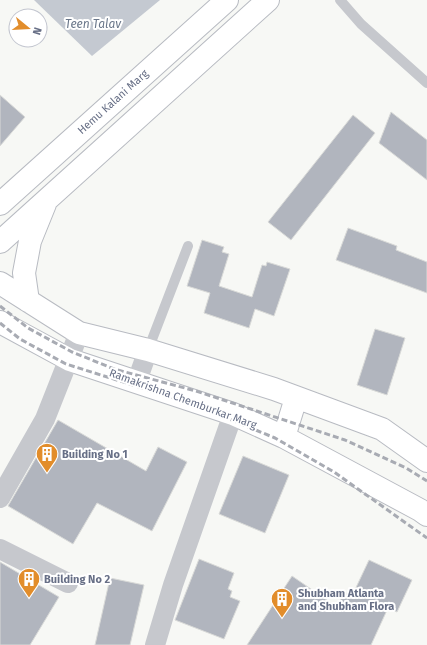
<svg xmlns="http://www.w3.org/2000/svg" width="427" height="645" font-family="'Fira Sans',sans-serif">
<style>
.water{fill:#c4c9d1}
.building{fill:#b1b5be;stroke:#d9dad8}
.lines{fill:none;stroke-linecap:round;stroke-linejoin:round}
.secondary-casing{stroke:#b8bbc2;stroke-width:24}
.service{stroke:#c6c8cd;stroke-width:10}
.minor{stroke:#c6c8cd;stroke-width:20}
.secondary{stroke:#fff;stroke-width:22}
.rail{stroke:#a8abb3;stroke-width:3;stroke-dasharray:6 3;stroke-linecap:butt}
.labels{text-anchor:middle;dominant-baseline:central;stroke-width:4;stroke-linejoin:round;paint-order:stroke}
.street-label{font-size:11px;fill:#676f86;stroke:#fff}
.poi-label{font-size:11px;font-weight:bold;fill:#676f86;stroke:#fff;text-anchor:start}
.water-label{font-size:12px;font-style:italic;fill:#697689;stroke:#fff}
</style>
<rect width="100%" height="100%" fill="#f7f8f5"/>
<!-- water -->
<path class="water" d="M34 0H160L92 56Z"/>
<!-- building -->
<path class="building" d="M0 95 25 117 0 146Z
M391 112 427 140V180L379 143Z
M353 115 375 133 291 240 268 222Z
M348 228 397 246 396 250 427 262V293L336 260Z
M202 240 224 247 222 252 229 254 219 286 252 297 262 265 266 266 267 262 290 269 274 316 255 309 249 328 204 313 210 293 187 286Z
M375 329 405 338 387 395 357 385Z
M58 420 146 471 158 447 187 462 152 531 97 503 73 544 8 506Z
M243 456 289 475 265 533 219 514Z
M199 559 234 573 228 589 232 591 230 597 240 601 224 639 175 620Z
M369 560 412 580 397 612 388 608 371 645H247L292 576 337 607 344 592 352 596Z
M0 562 59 597 30 645H0Z
M110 578 144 585 130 645H95Z"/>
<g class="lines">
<!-- secondary casing -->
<g class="secondary-casing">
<path id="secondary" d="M0 204 227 0
M0 242 268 0
M0 283 79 333 148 350 274 389 382 429 427 461
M28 301 24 273 30 241 45 204
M0 322 70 360 233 414 284 437 420 510 427 515
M284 437 296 398"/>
</g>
<!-- service -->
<path class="service" d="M340 0 361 24 427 83
M148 350 188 246"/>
<!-- minor -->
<path class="minor" d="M137 381 148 350
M0 498 45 419 79 333
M0 549 68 583
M155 645 173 585 233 414"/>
<!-- secondary -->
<use href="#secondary" class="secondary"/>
<!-- rail -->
<path class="rail" d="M0 306 28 328 72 352 114 369 196 391 345 440 406 468 427 481
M0 323 20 339 66 364 193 404 275 438 334 472 427 538"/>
</g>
<!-- icons -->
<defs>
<g id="building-pin" transform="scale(1.15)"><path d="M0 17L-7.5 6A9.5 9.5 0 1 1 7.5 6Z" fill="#e28d2b" stroke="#fff"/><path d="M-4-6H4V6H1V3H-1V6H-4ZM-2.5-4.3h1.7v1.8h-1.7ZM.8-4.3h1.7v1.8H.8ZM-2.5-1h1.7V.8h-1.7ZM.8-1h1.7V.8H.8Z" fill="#fff"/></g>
</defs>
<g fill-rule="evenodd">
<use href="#building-pin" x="47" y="454"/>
<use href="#building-pin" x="29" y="579"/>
<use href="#building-pin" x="282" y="599"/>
</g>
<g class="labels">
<!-- street labels -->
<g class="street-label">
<text transform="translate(113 102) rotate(-42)">Hemu Kalani Marg</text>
<text transform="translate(183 399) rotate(20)">Ramakrishna Chemburkar Marg</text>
</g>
<!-- poi labels -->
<g class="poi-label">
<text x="62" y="454">Building No 1</text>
<text x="44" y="579">Building No 2</text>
<text x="298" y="593">Shubham Atlanta<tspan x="298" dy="13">and Shubham Flora</tspan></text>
</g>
<!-- water labels -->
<g class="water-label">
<text x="93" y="24">Teen Talav</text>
</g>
</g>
<!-- north arrow -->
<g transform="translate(28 28) rotate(108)"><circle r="19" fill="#ffffff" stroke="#c2c5cf"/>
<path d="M0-3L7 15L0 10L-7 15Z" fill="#e28d2b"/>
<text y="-6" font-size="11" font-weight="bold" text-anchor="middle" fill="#676f86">N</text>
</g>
</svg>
